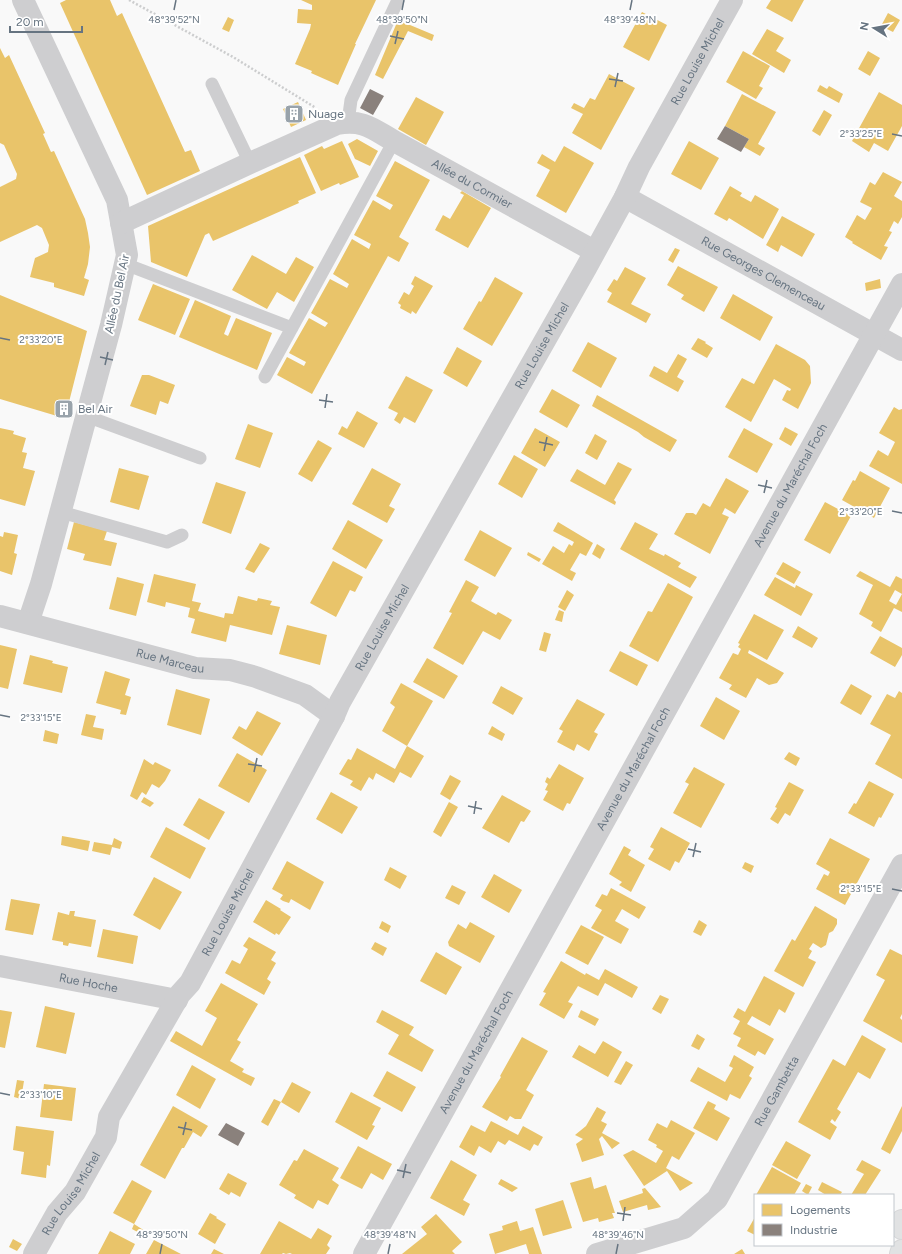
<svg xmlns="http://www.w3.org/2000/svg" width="902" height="1254" font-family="Figtree,sans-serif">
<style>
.homes{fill:#e9c46a}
.industry{fill:#8a817c}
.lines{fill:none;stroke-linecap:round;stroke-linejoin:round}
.secondary-casing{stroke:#d6d7d8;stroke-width:24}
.path{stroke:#cccdce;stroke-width:2.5;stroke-dasharray:2 2;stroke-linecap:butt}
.service{stroke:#ceced0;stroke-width:13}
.minor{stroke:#ceced0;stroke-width:22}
.secondary{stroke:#e1e2e3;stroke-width:22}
.ticks{fill:none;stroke:#667481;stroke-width:1.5}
.labels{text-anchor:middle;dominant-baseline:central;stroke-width:4;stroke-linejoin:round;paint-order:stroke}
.street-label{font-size:12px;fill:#667481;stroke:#fff}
.poi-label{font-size:12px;fill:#667481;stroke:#fff;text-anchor:start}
.ticks-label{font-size:10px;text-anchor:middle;fill:#667481;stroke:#fff;stroke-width:4;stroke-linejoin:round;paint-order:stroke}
</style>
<rect width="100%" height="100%" fill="#f9f9f9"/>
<!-- homes -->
<path class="homes" d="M66 0H110L117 16 122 13 185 152 191 150 200 171 147 195 60 3Z
M301 0H376L355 44H356L338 85 311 73 312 71 295 64 310 29 311 24 297 23 298 9 312 10V5Z
M771 0H804L792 22 766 8Z
M642 12 667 25 649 61 623 47Z
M888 13 900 20 893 32 881 26Z
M228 17 234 20 229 32 222 29Z
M398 20 434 35 432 41 408 31 383 79 375 75Z
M767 29 784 38 776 51 791 60 784 73 752 54Z
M0 48 5 58 9 55 45 133 43 134 51 152 54 151 85 219 88 233 90 247 88 264 84 278 89 280 84 296 54 287V283L30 277 35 258 48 252 49 245 42 228 37 225 0 242V187L16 179 17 174 4 145 0 143Z
M743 51 770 66 759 86 763 88 756 99 726 82Z
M868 51 880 58 870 76 858 69Z
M609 74 635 88 601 150 572 133 583 114 571 108 574 103 584 108 590 98 595 100Z
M820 85 827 89 829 86 843 94 839 103 817 91Z
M879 92 902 105V126L888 151 874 143 869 152 852 141Z
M742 94 776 112 758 144 765 148 760 156 744 147 749 139 725 126Z
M416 97 444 112 426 145 398 129Z
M298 102 306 120 291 127 283 109Z
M824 110 832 115 820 136 812 131Z
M357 139 378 151 370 166 355 159 348 144Z
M342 141 359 177 340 185 339 183 321 191 304 155 322 146 324 149Z
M689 141 719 158 701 190 671 174Z
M564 146 594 163 566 213 536 196 550 170 537 163 542 154 555 162Z
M300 157 316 193 298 201 299 203 213 241 209 233 205 235 187 277 151 262 148 226Z
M395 161 430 180 399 237 409 243 399 262 388 256 312 394 277 375 287 357 304 366 306 362 289 353 309 318 325 327 328 323 311 313 330 279 347 288 349 284 333 274 352 239 369 249 371 244 354 235 373 200 390 210 393 205 376 196Z
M883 172 902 182 894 196 902 201V217L898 224 894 221 889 231 892 232 884 246 888 247 881 260 852 243 853 242 845 237 857 215 865 220 872 208 860 202 870 182 875 185Z
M730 186 742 193 740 196 751 202 755 195 779 209 763 239 729 218 727 221 714 214Z
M462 191 491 208 468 248 435 230 443 215 450 219 464 195 460 193Z
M782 216 815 234 802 257 781 245 778 252 766 245Z
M675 248 680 250 673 263 668 260Z
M252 255 286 274 296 257 314 267 294 302 277 292 267 309 232 290Z
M678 266 718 287 704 312 681 299 684 295 667 285Z
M625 267 646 278 631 304 651 314 646 323 607 302 612 293 607 290 614 279 617 281Z
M415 276 433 286 416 314 412 311 411 314 400 308 401 305 398 303 404 292 409 295 414 286 411 284Z
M495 277 523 293 492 346 463 329 479 301 481 302Z
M880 279 881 288 866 291 865 283Z
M153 284 190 299 175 335 138 320Z
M733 294 773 317 760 341 720 318Z
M0 295 87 331 69 402 61 400 57 416 0 399Z
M195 300 231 316 224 334 228 336 236 318 272 333 257 370 179 337Z
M698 338 706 342 705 343 713 348 707 358 691 349Z
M588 342 617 358 601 388 572 371Z
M776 344 805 360 810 366 811 383 798 409 782 400 787 390 790 391 791 389 774 379 751 422 725 407 742 378 754 384Z
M457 347 482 361 467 387 443 373Z
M678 354 687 359 677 377 684 381 678 392 649 376 654 366 667 373Z
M142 375H149L175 385 168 404 160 401 156 415 130 406Z
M406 376 433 390 415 423 404 417 400 424 394 420 398 413 388 408Z
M552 389 580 405 567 428 539 412Z
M597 395 677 440 670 452 644 437 638 432 592 406Z
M62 403 68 405 65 415 59 413Z
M894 407 899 410 902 409V484L869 466 878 450 888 456 895 442 879 433Z
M357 411 378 423 364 448 338 434 342 426 347 429Z
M248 424 273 433 260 468 235 459Z
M785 427 798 434 791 446 779 439Z
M0 428 14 431 13 434 26 438 22 452 27 453 23 468 35 471 25 506 0 499Z
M535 428 560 442 545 467 521 453Z
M744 428 773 444 757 473 728 457Z
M595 434 607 441 597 460 585 453Z
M318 440 332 448 312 482 298 474Z
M514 455 538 469 522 498 498 484Z
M618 462 632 469 614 500 616 502 615 505 570 481 577 469 605 485Z
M119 468 149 476 139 510 110 502Z
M372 468 401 484 389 506 395 509 387 523 352 504Z
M860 471 890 488 874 518 842 500 853 480 855 481Z
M726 478 749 491 735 514 725 508 722 514 729 517 710 554 674 534 686 513H693L696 515 703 503 710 507Z
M216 482 246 492 231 534 202 523Z
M825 502 851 516 830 554 804 540Z
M348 520 383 540 366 569 332 549Z
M74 522 107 531 104 540 117 543 111 566 83 560 85 554 67 549Z
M558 522 593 543 586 556 580 553 570 570 576 573 572 581 542 564 553 546 564 553 569 544 572 546 574 542 553 531Z
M635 522 658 534 649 549 664 556 665 554 681 563 678 567 697 577 690 588 620 549Z
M480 530 512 548 495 577 464 560Z
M4 532 18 535 14 553 17 554 12 575 0 571V536L3 537Z
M260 543 270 548 254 573 245 569Z
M597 544 605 549 600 559 592 554Z
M528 552 541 559 539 562 527 555Z
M333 561 363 577 355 592 350 590 336 617 310 603Z
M783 562 801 572 794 584 776 574Z
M860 571 890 587 896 576 902 579V594L895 590 889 601 896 605 902 594V612L894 608 881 632 871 626 873 622 859 614 873 585 856 576Z
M154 574 196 584 192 601 201 603 198 611 224 618 225 613 233 614 238 596 257 601 258 598 272 601 270 605 280 607 272 635 230 625 226 642 191 633 195 619 188 617 190 608 166 602 165 607 147 602Z
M117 577 144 584 136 616 109 609Z
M775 577 795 588 796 585 813 594 801 616 764 595Z
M466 580 479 587 471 601 496 615 498 612 512 620 500 640 483 631 463 665 433 648 452 613 449 612Z
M668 583 693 597 658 662 629 646 648 611 652 612Z
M567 590 574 595 565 611 558 607Z
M559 610 564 612 562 622 555 620Z
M754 614 784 630 767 660 749 650 748 653 784 673 777 683 769 685 757 678 746 698 729 689 732 685 719 678 733 653 738 655 741 649 738 647 740 644 738 643Z
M287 625 327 635 320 665 279 654Z
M798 626 818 638 812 648 792 637Z
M544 632 551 634 546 652 539 650Z
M880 636 902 648V655L895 667 870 653Z
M0 645 17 649 8 689 0 687Z
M620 651 648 665 637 686 609 671Z
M30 655 53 661 52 663 68 667 62 693 23 684Z
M427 658 458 676 444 699 413 682Z
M105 671 130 679 125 695 131 697 126 715 120 714 121 710 96 703Z
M401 683 433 701 407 746 382 731 395 707 390 703Z
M851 684 872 696 861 715 840 703Z
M501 686 523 698 513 715 492 703Z
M176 689 210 699 201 735 167 725Z
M899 691 902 693V779L875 764 891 735 870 724 887 694 895 698Z
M716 697 740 711 724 740 700 726Z
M577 699 605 714 594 732 598 734 589 751 577 744 574 751 557 742 563 731 559 729Z
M257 711 281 723 262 756 232 738 239 726 246 730Z
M86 714 96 716 93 727 104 729 102 740 81 735Z
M492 726 505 734 502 741 488 734Z
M45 730 59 734 57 744 43 741Z
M407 746 424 756 411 778 400 772 394 783 376 773 373 780 369 777 361 791 350 785 353 781 339 774 348 759 351 760 357 748 395 769Z
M789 752 800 758 796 766 784 759Z
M237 753 267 770 249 803 218 786Z
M144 759 153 765 155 762 171 770 165 781 159 788 152 784 146 795 142 792 137 800 130 796Z
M559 764 584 778 570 804 567 803 563 811 543 800 548 791 545 790 548 784 545 782 547 777 550 779Z
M694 767 725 784 701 828 673 813 689 784 685 782Z
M450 775 461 781 450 800 440 794Z
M869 781 894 794 881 818 879 817 874 827 848 813 854 803 856 804Z
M789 782 804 790 790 816 785 813 778 824 770 819 777 808 775 807Z
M331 792 358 807 342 834 316 819Z
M502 795 531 811 524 822 521 821 509 843 482 828Z
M144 797 154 803 150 807 141 802Z
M199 798 225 812 209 840 183 825Z
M449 802 458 807 441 837 433 832Z
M166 827 206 848 190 879 150 857Z
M661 827 690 843 679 863 675 861 670 871 648 859 654 849 650 847Z
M62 836 90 841 88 851 61 845Z
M114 838 122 842 120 849 112 847 110 855 92 851 94 842 112 845Z
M830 838 870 859 845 905 816 889 824 874 828 876 830 872 816 864Z
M624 846 631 850 628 855 645 865 631 892 619 885 622 882 609 874Z
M287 861 324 882 310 910 291 899 289 903 283 901 280 899 283 895 272 889Z
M745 862 754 866 751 873 742 868Z
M390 867 407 876 400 889 384 880Z
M494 874 522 890 509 913 481 897Z
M154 877 182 892 160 930 133 915Z
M452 885 466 892 459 905 445 898Z
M611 888 646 907 639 919 622 909 615 921 629 929 621 944 591 928 602 910 595 906 602 894 607 896Z
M11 899 40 904 33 935 5 930Z
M266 900 281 909 280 910 291 917 279 935 276 933 275 935 253 922Z
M815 906 837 919V924L833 931 829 933 826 945 821 948 813 943 809 949 812 951 808 958 816 962 803 987 774 971 792 939 795 941Z
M70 911H75L74 916 96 920 91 947 69 943 68 946 63 945V942L52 940 58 912 69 915Z
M699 920 707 925 701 936 693 932Z
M382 921 391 926 388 933 379 928Z
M470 922 495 936 480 963 449 946 448 942 458 924 466 929Z
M581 925 604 937 588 965 565 953Z
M103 929 138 936 133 964 97 957Z
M249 937 276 952 271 960 276 963 267 979 271 982 264 995 225 973 232 960 240 964 248 949 243 946Z
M375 942 387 948 383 956 371 949Z
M890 949 902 955V1014L900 1018 902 1020V1043L863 1021 885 980 876 975Z
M436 952 462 967 446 995 420 981Z
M561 961 585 975 586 973 599 980 605 969 638 987 632 998 605 983 598 996 578 986 568 1002 573 1004 564 1019 539 1005 546 993 543 992Z
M764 976 795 993 785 1013 779 1009 770 1026 752 1016 747 1024 774 1039 765 1055 758 1051 755 1056 737 1046 741 1038 733 1034 740 1021 733 1017 738 1008 745 1012Z
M221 983 258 1004 237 1040 241 1042 230 1061 244 1069 242 1072 255 1078 251 1086 170 1041 176 1031 202 1046 217 1018 205 1011Z
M660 995 669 999 661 1014 652 1009Z
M45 1006 75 1013 66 1054 36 1047Z
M0 1010 12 1012 5 1048 0 1047Z
M382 1010 414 1027 409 1035 434 1050 422 1072 388 1054 399 1035 376 1022Z
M581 1010 599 1019 595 1026 578 1017Z
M697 1034 705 1039 699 1050 691 1046Z
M862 1035 886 1049 870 1079 858 1072 837 1109 841 1112 835 1122 832 1119 830 1122 837 1127 830 1140 798 1122 833 1059 845 1066Z
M522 1037 548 1051 526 1090 534 1095 521 1119H515L510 1116 507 1121 482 1107 501 1077 500 1076Z
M603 1041 622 1052 608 1077 572 1057 579 1045 595 1054Z
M734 1055 754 1067 749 1076 752 1078 740 1099 730 1094 727 1101 690 1081 698 1067 725 1082 733 1068 729 1066Z
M626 1061 633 1065 621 1085 614 1082Z
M192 1065 216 1079 200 1109 176 1095Z
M387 1071 416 1087 402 1112 373 1096Z
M17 1080 24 1081 21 1099 14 1097Z
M292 1082 311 1092 299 1113 281 1102Z
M44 1084 76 1088 72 1121 40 1117Z
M351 1092 381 1108 372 1125 375 1126 367 1140 335 1122Z
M274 1099 281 1102 268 1126 261 1122Z
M708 1101 716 1105 714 1109 730 1118 717 1141 693 1128Z
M173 1106 208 1126 201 1137 193 1132 184 1148H182L165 1179 140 1165Z
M902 1106V1131L890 1154 881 1149Z
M597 1107 606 1112 601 1121 607 1124 602 1133 620 1143 612 1149 602 1136 599 1139 604 1155 582 1162 576 1144 583 1139 575 1135 586 1126Z
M671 1120 695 1133 679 1160 672 1156 666 1168 693 1183 680 1191 667 1171 644 1186 623 1155 633 1150 656 1163 663 1151 656 1147 657 1145 648 1140 657 1123 667 1128Z
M491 1121 518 1135 523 1126 543 1137 538 1146 534 1144 530 1151 509 1140 505 1145 498 1141 491 1153 479 1146 474 1156 459 1147 471 1125 485 1132Z
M16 1126 54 1131 50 1166 47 1165 46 1178 21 1174 24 1152 13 1150Z
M786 1141 811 1155 797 1179 772 1165Z
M358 1146 392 1164 383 1180 371 1173 362 1189 340 1178Z
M304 1149 339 1168 332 1180 339 1185 328 1205 318 1200 313 1209 294 1198 296 1195 279 1185 294 1160 297 1161Z
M451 1160 477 1175 463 1200 470 1204 464 1216 430 1198Z
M862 1160 881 1170 865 1195H851L864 1174 856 1170Z
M772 1167 801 1183 794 1195H756Z
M228 1173 247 1183 240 1197 231 1192 229 1195 219 1189Z
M591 1177 594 1189 606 1185 615 1213H612L614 1218 599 1222 598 1218 583 1222 570 1183Z
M501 1179 518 1188 512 1192 498 1184Z
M132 1180 152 1191 134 1224 113 1213Z
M822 1182 842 1192 840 1195H826L818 1190Z
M806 1184 812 1187 808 1195 802 1191Z
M645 1188 661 1207 648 1210 647 1205 623 1212 619 1201 643 1193 642 1189Z
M563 1200 572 1228 543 1236 535 1209Z
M210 1213 217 1217 216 1218 226 1224 215 1244 198 1234Z
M436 1214 462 1242 452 1251 455 1254H402L427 1234 421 1227Z
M755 1217V1235L747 1231Z
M279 1221 311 1239 318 1228 332 1236 327 1245 330 1248 326 1254H292L290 1253 286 1254 283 1253 282 1254H260Z
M517 1221 520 1231 533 1227 542 1254H529L526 1244 495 1254 489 1234 503 1230 502 1226Z
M134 1224 145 1231 143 1235 132 1229Z
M110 1231 135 1244 130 1254H98Z
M13 1239 22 1244 17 1251 9 1247Z
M154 1240 181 1254H146Z
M214 1249 224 1254H211Z
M742 1249 745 1254H734Z"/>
<!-- industry -->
<path class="industry" d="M370 89 384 96 373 115 360 108Z
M725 126 749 139 741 152 717 139Z
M226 1123 245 1133 238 1146 218 1135Z"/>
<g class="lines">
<!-- secondary casing -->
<g class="secondary-casing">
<path id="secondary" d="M902 1221V1228
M901 1254 902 1251"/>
</g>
<!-- path -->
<path class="path" d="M129 0 233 57 316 108"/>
<!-- service -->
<path class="service" d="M212 84 250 163
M348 122 351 100 398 0
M125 264 292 328
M265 377 394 141
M86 416 200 458
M61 512 167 542 182 535"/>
<!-- minor -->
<g class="minor">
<path d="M23 0 117 200 127 255 111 325 41 584 28 623"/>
<path id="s1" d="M625 197 902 350"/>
<path id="s2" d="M121 223 250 163 337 124C363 119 373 129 394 141L594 251"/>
<path id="s3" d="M0 616 195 668 230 670 256 677 305 695 334 716"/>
<path id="s4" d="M0 966 177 1000"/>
<path id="s5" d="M34 1254 57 1213 75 1192 106 1137 109 1117 180 994 190 983 334 716 340 702 586 268 625 197 639 167 732 0"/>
<path id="s6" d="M364 1254 902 284"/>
<path id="s7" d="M597 1254 684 1228 717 1199 902 865"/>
</g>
<!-- secondary -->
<use href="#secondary" class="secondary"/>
</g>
<!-- ticks -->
<path class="ticks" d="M174 10 176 0M402 10 404 0M630 10 632 0M390 36 404 39M395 44 398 31M609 79 623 81M615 87 618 73M892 134 902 136M0 338 10 340M100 357 113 360M105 365 108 352M319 400 333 402M325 408 327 394M539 442 553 445M544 451 547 437M758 485 772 488M764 493 767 480M892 511 902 513M0 715 10 717M248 764 262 766M254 772 257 758M468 806 482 809M474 814 476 801M688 849 701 852M693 857 696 843M892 889 902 891M0 1093 10 1095M178 1127 192 1130M183 1135 186 1122M397 1170 411 1173M403 1178 406 1164M617 1213 631 1215M623 1221 625 1207M160 1254 162 1244M388 1254 390 1244M616 1254 618 1244"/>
<!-- icons -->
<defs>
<g id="building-square" transform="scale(1)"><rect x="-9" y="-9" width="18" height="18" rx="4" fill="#99a3ab" stroke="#fff"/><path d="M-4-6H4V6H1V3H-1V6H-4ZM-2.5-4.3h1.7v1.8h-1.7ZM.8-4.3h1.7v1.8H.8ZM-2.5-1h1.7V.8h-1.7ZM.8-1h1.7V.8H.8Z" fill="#fff"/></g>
</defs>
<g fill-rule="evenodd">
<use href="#building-square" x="294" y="114"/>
<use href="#building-square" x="64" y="409"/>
</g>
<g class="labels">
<!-- street labels -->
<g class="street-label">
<text stroke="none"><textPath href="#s5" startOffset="1367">Rue Louise Michel</textPath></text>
<text stroke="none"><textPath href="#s2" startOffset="388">Allée du Cormier</textPath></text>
<text stroke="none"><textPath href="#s1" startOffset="158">Rue Georges Clemenceau</textPath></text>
<text transform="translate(117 294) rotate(-78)">Allée du Bel Air</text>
<text stroke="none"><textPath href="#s5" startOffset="1043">Rue Louise Michel</textPath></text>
<text stroke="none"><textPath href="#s6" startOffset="879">Avenue du Maréchal Foch</textPath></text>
<text stroke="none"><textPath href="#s5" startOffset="719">Rue Louise Michel</textPath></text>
<text stroke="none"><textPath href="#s3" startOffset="176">Rue Marceau</textPath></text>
<text stroke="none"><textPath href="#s6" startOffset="555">Avenue du Maréchal Foch</textPath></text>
<text stroke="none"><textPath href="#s5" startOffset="395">Rue Louise Michel</textPath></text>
<text stroke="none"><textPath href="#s4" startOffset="90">Rue Hoche</textPath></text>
<text stroke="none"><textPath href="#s6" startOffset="231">Avenue du Maréchal Foch</textPath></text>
<text stroke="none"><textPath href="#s7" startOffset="258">Rue Gambetta</textPath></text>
<text stroke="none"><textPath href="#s5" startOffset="71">Rue Louise Michel</textPath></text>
</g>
<!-- poi labels -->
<g class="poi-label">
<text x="308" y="114">Nuage</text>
<text x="78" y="409">Bel Air</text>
</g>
</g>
<g class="ticks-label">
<text x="174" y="23">48°39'52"N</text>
<text x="402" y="23">48°39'50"N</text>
<text x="630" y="23">48°39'48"N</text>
<text x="861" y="137">2°33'25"E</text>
<text x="41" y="343">2°33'20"E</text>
<text x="861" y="515">2°33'20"E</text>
<text x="41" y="721">2°33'15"E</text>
<text x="861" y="892">2°33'15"E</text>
<text x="41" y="1098">2°33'10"E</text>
<text x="162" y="1238">48°39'50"N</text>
<text x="390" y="1238">48°39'48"N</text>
<text x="618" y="1238">48°39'46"N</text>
</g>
<!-- legend -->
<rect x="754" y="1194" width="140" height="52" fill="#ffffff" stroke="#c2c7cd"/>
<rect x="762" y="1204" width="20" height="12" fill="#e9c46a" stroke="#c2c7cd"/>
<text x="790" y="1214" font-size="12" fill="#667481">Logements</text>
<rect x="762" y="1224" width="20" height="12" fill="#8a817c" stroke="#c2c7cd"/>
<text x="790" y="1234" font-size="12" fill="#667481">Industrie</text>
<!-- north arrow -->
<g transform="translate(874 28) rotate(281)" stroke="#ffffff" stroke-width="3" paint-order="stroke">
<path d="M0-3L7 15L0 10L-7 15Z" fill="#667481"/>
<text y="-6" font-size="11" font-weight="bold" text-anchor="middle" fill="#667481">N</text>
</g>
<!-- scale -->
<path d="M10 26v6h72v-6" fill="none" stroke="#667481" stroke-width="2"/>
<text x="16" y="26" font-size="12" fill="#667481" stroke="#ffffff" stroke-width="3" paint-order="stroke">20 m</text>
</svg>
